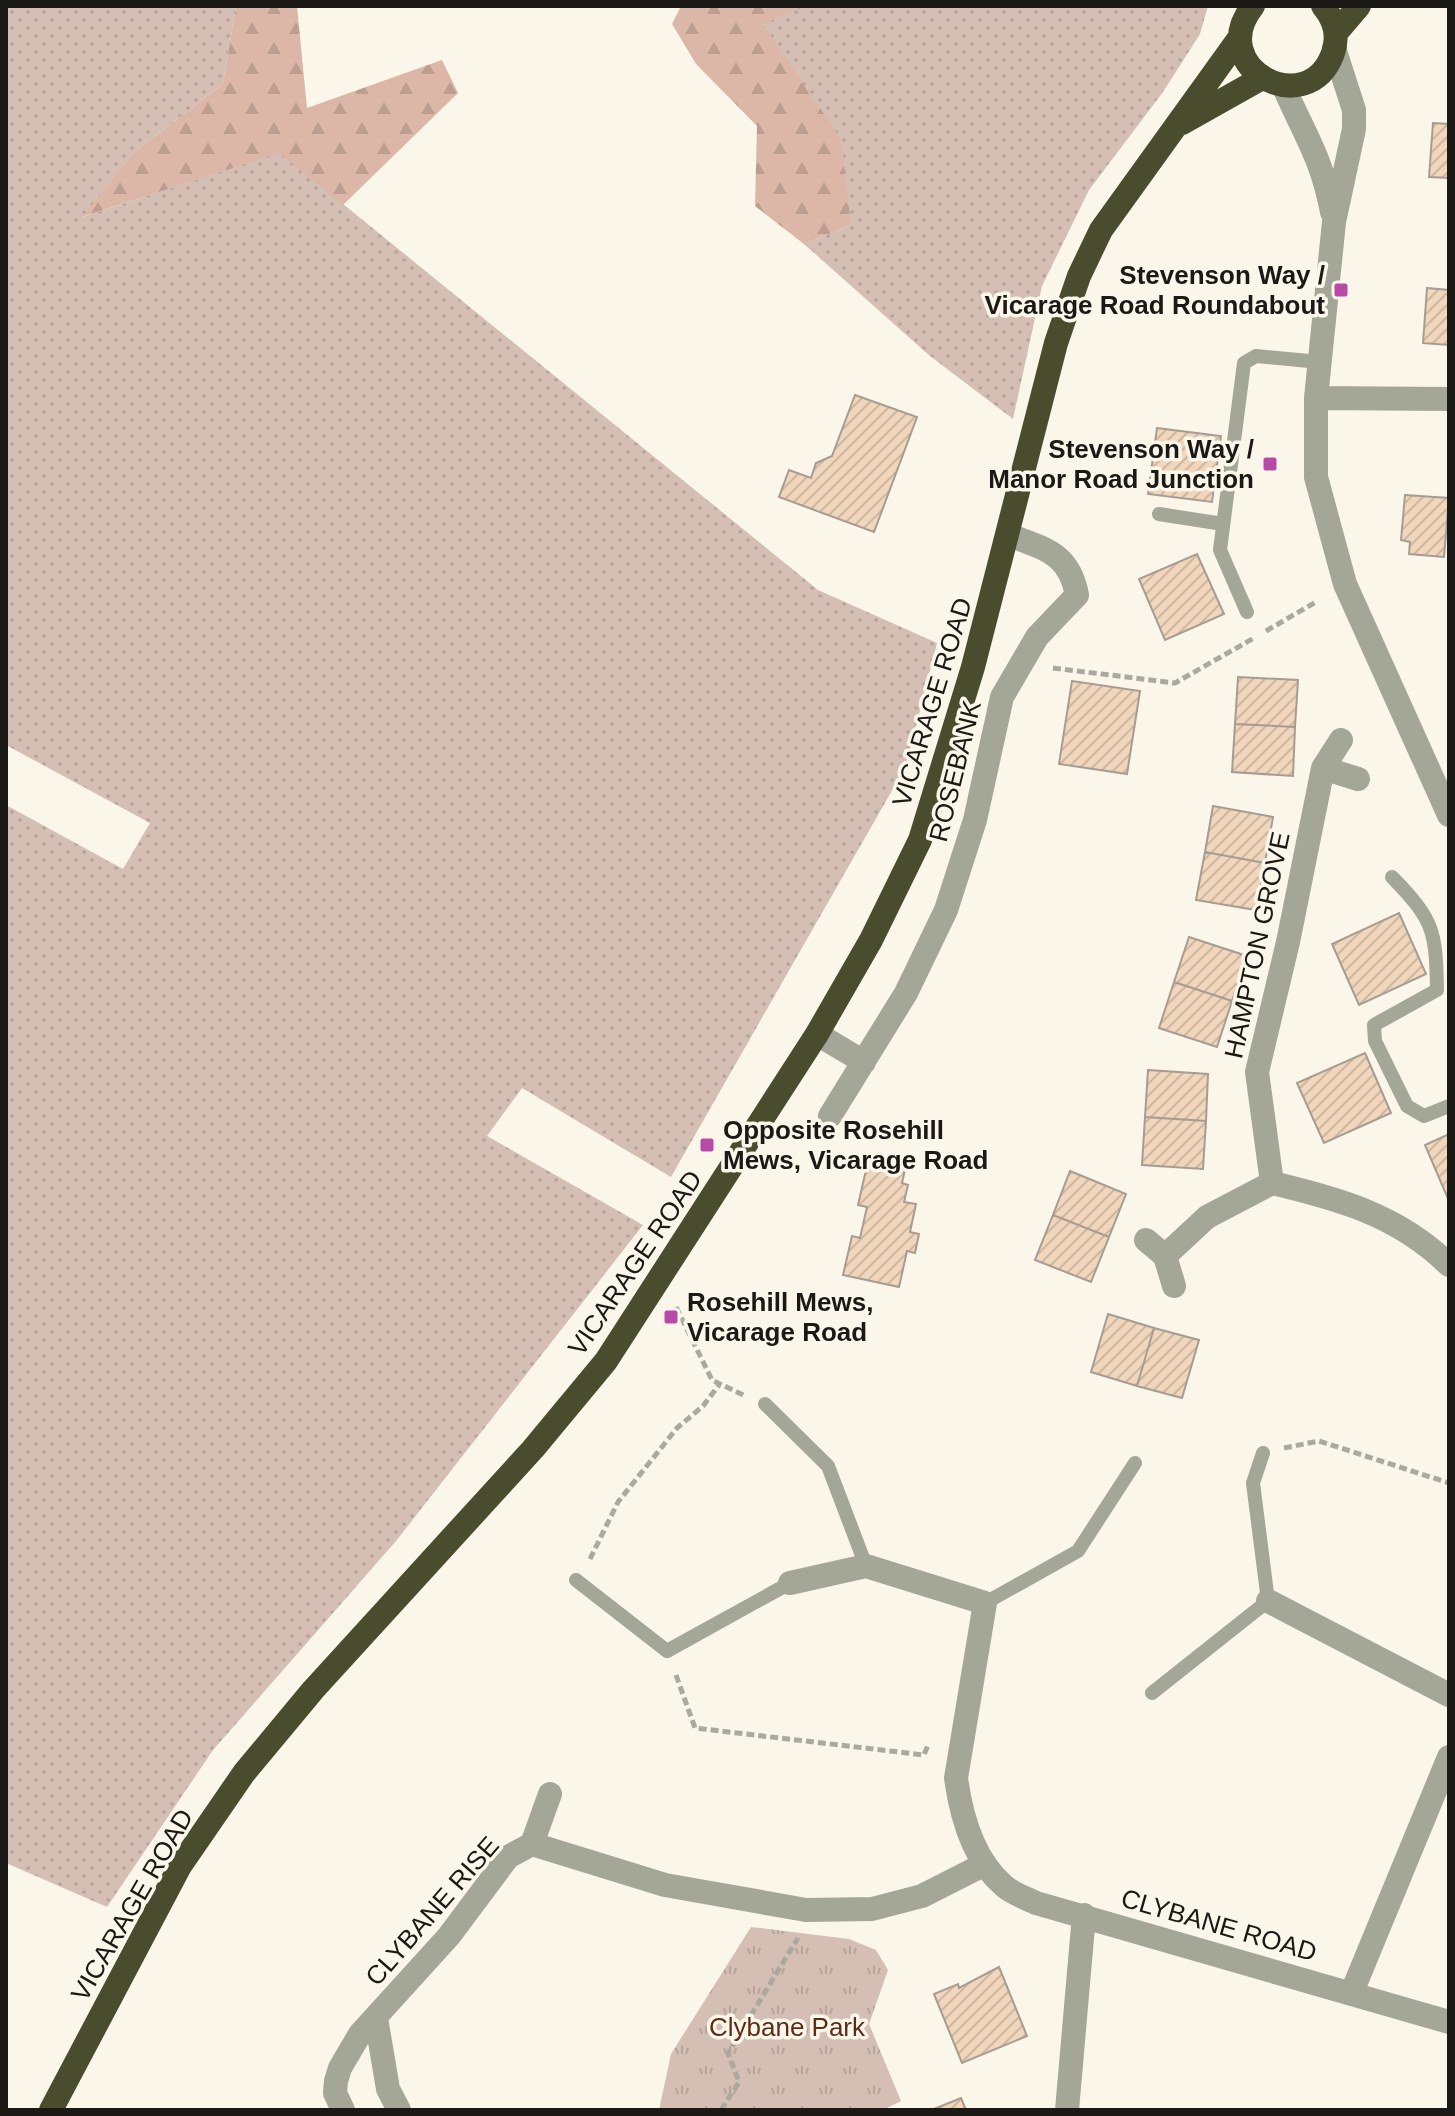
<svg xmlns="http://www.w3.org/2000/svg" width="1455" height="2116" font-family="Helvetica,sans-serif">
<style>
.grass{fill:url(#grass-dots)}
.forest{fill:url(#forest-firs)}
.park{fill:url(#park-tufts)}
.building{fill:url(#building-hatch);stroke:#a69c93;stroke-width:2}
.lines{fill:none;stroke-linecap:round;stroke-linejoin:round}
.path{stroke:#aca89f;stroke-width:5;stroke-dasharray:8 4;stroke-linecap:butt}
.lane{stroke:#a4a697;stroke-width:14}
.street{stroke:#a4a697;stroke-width:24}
.highway{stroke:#494c2d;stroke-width:24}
.poi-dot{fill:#b84aa7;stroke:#fbf6ea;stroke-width:3}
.labels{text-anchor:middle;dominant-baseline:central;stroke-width:7;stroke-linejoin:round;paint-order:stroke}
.poi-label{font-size:26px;font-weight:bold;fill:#1b1915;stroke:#fbf6ea;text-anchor:end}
.street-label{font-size:26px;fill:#1b1915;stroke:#fbf6ea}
.park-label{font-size:26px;fill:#5c2c17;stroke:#fbf6ea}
</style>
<defs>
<pattern id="grass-dots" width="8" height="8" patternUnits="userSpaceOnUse" patternTransform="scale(2)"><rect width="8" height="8" fill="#d5beb4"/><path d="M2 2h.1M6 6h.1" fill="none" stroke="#b6a39a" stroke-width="1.8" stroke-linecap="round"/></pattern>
<pattern id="forest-firs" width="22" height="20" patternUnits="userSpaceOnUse" patternTransform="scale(2)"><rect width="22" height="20" fill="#dcb7a8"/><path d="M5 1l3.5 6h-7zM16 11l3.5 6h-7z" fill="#bc9d90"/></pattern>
<pattern id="park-tufts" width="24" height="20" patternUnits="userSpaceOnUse" patternTransform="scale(2)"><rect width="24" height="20" fill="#d5beb4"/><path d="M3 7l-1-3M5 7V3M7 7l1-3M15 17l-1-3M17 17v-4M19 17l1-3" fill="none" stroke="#b6a39a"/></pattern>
<pattern id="building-hatch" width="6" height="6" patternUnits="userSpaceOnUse" patternTransform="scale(2)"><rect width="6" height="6" fill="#f1d6bb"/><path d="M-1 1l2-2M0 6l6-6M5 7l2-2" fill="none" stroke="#ceb7a0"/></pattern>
</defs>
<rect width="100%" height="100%" fill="#fbf6ea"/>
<!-- grass -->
<path class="grass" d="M6 6H236L223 84 133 153 83 217 279 152 818 590 937 643 906 766 671 1177 522 1088 487 1136 643 1225 396 1541 213 1750 107 1907 6 1863V805L123 869 150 823 6 745Z
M806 6H1208L1200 34 1163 92 1089 190 1042 286 1013 419 930 356 804 244 851 225 763 23Z"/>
<!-- forest -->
<path class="forest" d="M236 6H297L307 108 442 60 458 93 343 205 279 153 82 217 133 153 223 84Z
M681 6H806L763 24 841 139 851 225 804 244 755 206 757 126 696 64 672 24Z"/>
<!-- park -->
<path class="park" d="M751 1927 849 1939 876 1950 888 1970 869 2024 901 2101 883 2110H659L671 2054Z"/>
<!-- building -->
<path class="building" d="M1433 123 1449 124V178L1429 177Z
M1427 288 1449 290V345L1423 343Z
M855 395 917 417 874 532 779 497 789 470 811 478 816 463 832 456Z
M1157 428 1221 436 1212 502 1148 494Z
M1405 495 1449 498 1444 557 1409 554 1410 542 1401 540Z
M1197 554 1224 614 1165 640 1139 579Z
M1238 677 1298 680 1295 727 1235 724Z
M1072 681 1140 691 1127 774 1059 764Z
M1235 724 1295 727 1293 776 1232 772Z
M1213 806 1273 817 1265 863 1205 852Z
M1205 852 1265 863 1256 910 1196 900Z
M1399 913 1426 974 1359 1005 1332 944Z
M1189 937 1247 956 1232 1001 1174 982Z
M1174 982 1232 1001 1217 1047 1159 1028Z
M1365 1053 1391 1113 1324 1143 1297 1083Z
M1148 1070 1208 1074 1206 1121 1145 1117Z
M1145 1117 1206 1121 1203 1169 1142 1165Z
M1449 1134V1201L1425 1145Z
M869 1157 906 1165 902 1183 908 1185 904 1202 916 1204 910 1232 919 1234 915 1253 907 1251 899 1287 843 1275 852 1236 860 1238 867 1207 858 1205Z
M1070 1171 1126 1194 1109 1237 1053 1215Z
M1053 1215 1109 1237 1091 1282 1035 1260Z
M1108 1314 1154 1328 1137 1386 1091 1372Z
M1154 1328 1199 1340 1182 1398 1137 1386Z
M999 1967 1027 2036 962 2063 934 1994 958 1984 959 1988Z
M961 2098 966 2110H934V2109Z"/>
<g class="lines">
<!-- path -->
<path class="path" d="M1266 631 1316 602
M1053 668 1175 683 1254 638
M676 1307 712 1380 745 1396
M1284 1448 1319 1441 1449 1483
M590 1559 618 1502 677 1428 703 1406 719 1385
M676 1675 695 1728 924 1755 928 1745
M721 2110 739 2082 728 2053 798 1938"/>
<!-- lane -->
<path class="lane" d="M1159 514 1223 524
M1247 612 1220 550 1244 363 1256 356 1319 362
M1392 877C1434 920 1436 931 1437 990L1374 1025 1375 1041 1407 1106 1424 1116 1449 1106
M765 1404 828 1466 866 1566
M576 1580 667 1651 790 1583
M985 1603 1078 1551 1135 1463
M1152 1693 1268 1601 1253 1483 1263 1453"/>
<!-- street -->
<path class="street" d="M1334 48 1354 110V129L1334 222 1316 398V477L1345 584 1449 815
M1283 85C1304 134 1322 158 1332 212
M1316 398 1449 399
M1323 768 1358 779
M817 1034 864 1062
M830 1116 906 993 946 910 975 820 1002 697 1037 637 1077 595C1069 553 1045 549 1009 535
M1272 1183 1257 1072 1288 942 1323 768 1341 740
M1146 1240 1165 1256
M1174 1286 1165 1256 1207 1217 1272 1183C1339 1199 1398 1215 1449 1265
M790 1583 866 1566 985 1603 956 1778C961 1815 973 1859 1003 1885 1011 1893 1026 1898 1036 1903L1449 2022
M1268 1601 1449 1695
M532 1844 550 1794
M1352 1992 1449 1757
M376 2018 388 2089 399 2110
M343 2110 335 2093 336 2081 340 2068 360 2034 449 1936 508 1857 532 1844 665 1885 806 1910 872 1909 922 1896 985 1864
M1067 2110 1084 1915"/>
<!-- highway -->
<path class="highway" d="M1253 6C1204 67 1308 123 1333 53 1339 36 1334 19 1323 6
M1336 33 1359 6
M1182 123 1262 78
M51 2110 180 1866 244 1773 313 1690 533 1449 606 1361 817 1034 871 940 920 840 973 667 1056 343 1079 276 1101 230 1240 37"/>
</g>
<!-- markers -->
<g class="poi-dot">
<rect x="1333" y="282" width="16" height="16" rx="4"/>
<rect x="1262" y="456" width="16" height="16" rx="4"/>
<rect x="699" y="1137" width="16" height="16" rx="4"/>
<rect x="663" y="1309" width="16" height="16" rx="4"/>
</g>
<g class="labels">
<!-- poi labels -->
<g class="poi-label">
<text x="1325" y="275">Stevenson Way /<tspan x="1325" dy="30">Vicarage Road Roundabout</tspan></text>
<text x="1254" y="449">Stevenson Way /<tspan x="1254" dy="30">Manor Road Junction</tspan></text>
<text x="723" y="1130" text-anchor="start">Opposite Rosehill<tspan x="723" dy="30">Mews, Vicarage Road</tspan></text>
<text x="687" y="1302" text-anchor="start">Rosehill Mews,<tspan x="687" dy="30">Vicarage Road</tspan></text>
</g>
<!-- street labels -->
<g class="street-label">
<text transform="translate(932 702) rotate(-73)">VICARAGE ROAD</text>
<text transform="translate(955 771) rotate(-76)">ROSEBANK</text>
<text transform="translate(1257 945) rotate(-78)">HAMPTON GROVE</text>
<text transform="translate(635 1263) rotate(-56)">VICARAGE ROAD</text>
<text transform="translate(132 1905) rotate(-60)">VICARAGE ROAD</text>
<text transform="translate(432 1911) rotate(-49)">CLYBANE RISE</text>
<text transform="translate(1219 1925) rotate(16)">CLYBANE ROAD</text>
</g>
<!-- park labels -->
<g class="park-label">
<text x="787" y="2027">Clybane Park</text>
</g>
</g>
<!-- border -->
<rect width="1455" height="2116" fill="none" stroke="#1b1915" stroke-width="16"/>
</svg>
